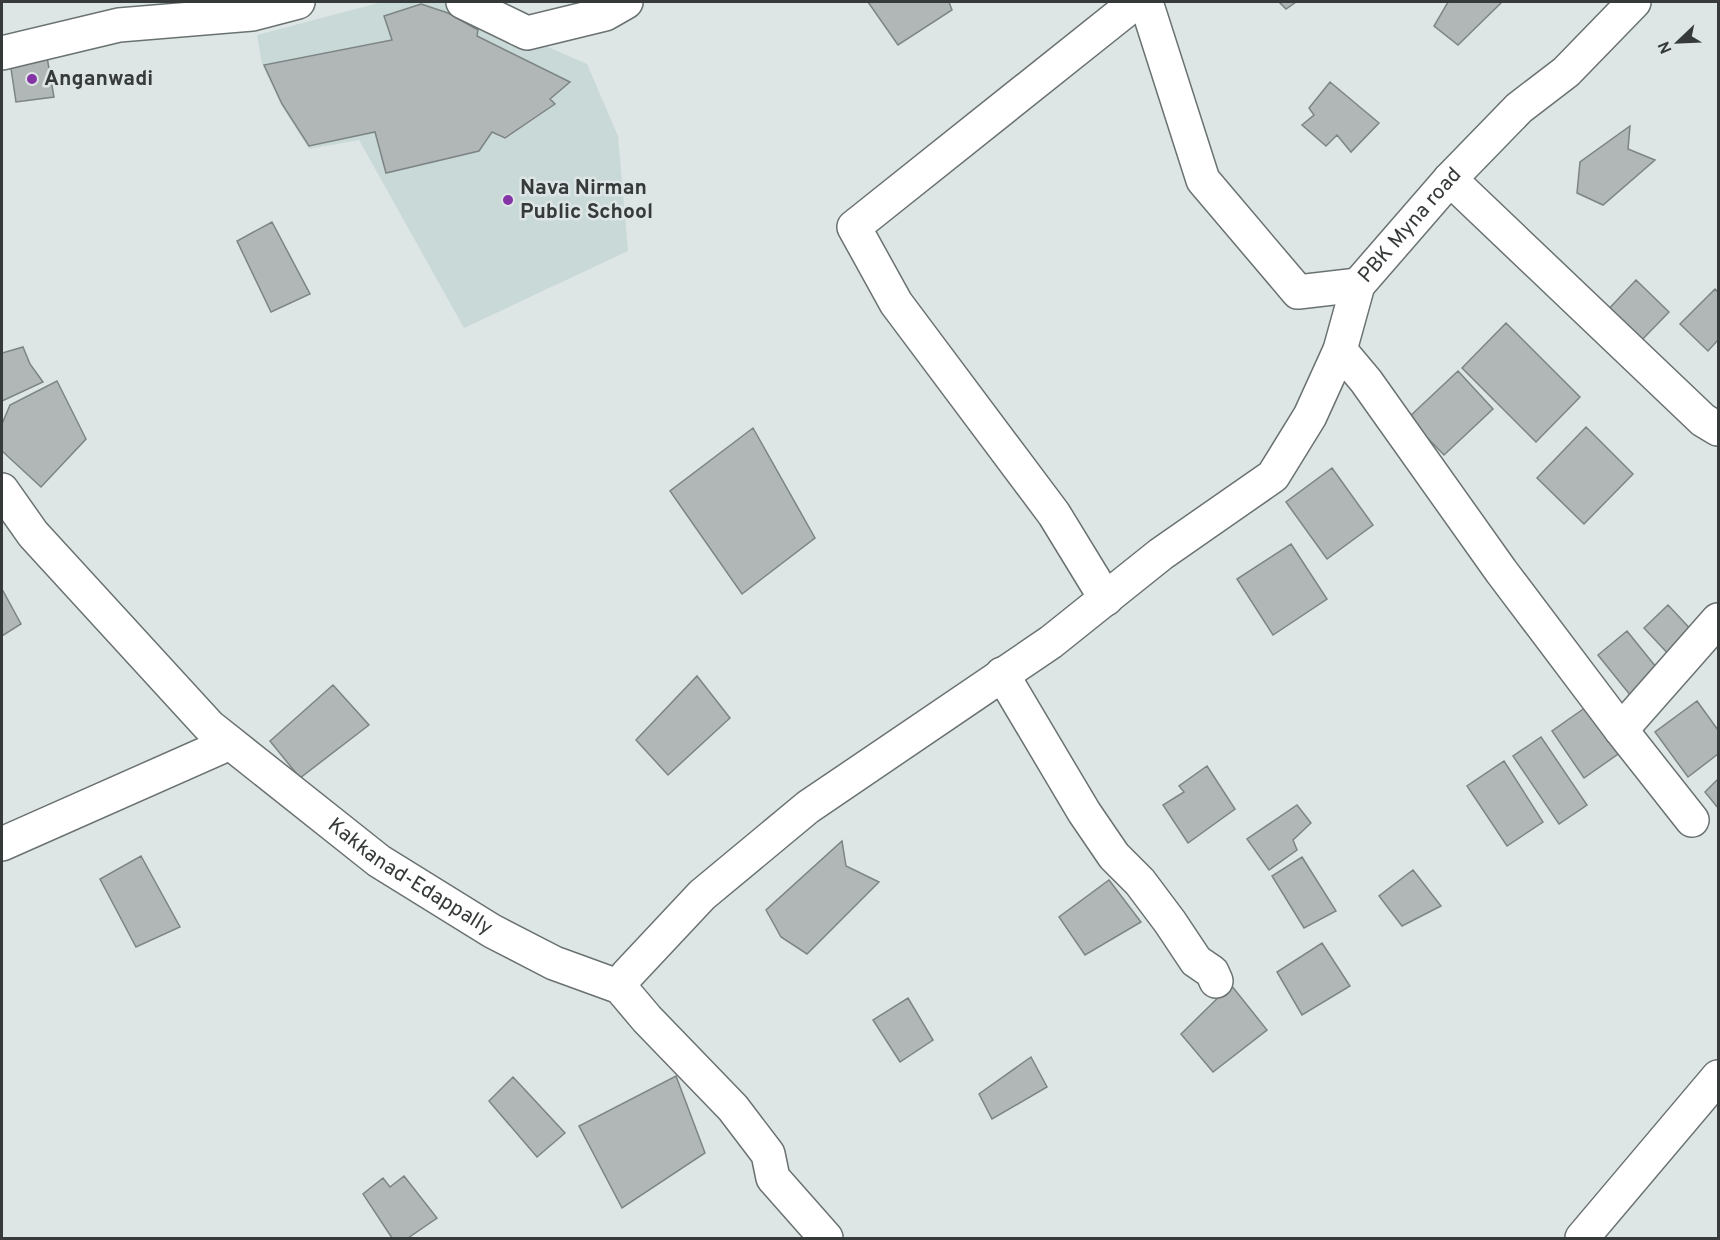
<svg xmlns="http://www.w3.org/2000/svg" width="1720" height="1240" font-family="Overpass,sans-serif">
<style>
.built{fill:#c9d9d8}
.building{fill:#b0b7b6;stroke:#7d8484;stroke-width:1.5}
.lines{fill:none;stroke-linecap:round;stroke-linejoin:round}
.minor-casing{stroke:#6a7171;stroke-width:36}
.minor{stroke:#fff;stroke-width:33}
.poi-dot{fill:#8434a4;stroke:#dde5e5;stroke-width:2}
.labels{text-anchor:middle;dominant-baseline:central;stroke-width:5;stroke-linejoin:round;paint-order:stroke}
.poi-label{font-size:21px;font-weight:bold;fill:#373a3a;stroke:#dde5e5;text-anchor:start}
.street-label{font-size:21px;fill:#373a3a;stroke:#dde5e5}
</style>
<rect width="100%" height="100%" fill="#dde5e5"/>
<!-- built -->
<path class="built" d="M382 2H444L587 64 618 136 628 251 464 328 359 140 309 149 280 103 262 64 257 35Z"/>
<!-- building -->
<path class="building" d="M868 2H949L952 10 898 45Z
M1279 2H1296L1286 9Z
M1448 2H1502L1458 45 1434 26Z
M421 4 448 13 478 30 477 36 570 82 550 99 555 104 505 138 492 132 479 151 386 173 375 132 309 146 282 104 264 65 392 40 384 16Z
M47 57 54 97 16 102 10 62Z
M1330 82 1379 123 1351 152 1337 135 1326 146 1302 125 1314 115 1309 108Z
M1630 126 1628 149 1655 160 1603 205 1577 193 1580 162Z
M272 222 310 294 271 312 237 241Z
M1636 280 1669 312 1635 347 1603 315Z
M1715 289 1718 292V340L1708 351 1680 324Z
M1506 323 1580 397 1536 442 1462 368Z
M23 347 30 364 43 382 2 401V353Z
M1458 371 1493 409 1444 455 1408 418Z
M57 381 86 439 41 487 2 451V424L10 405Z
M1586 427 1633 474 1584 524 1537 478Z
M753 428 815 538 742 594 670 491Z
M1332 468 1373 525 1327 559 1286 502Z
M1291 544 1327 599 1273 635 1237 579Z
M2 589 21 624 2 636Z
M1668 605 1697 636 1673 659 1644 628Z
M1627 631 1664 677 1635 701 1598 655Z
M697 676 730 718 668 775 636 740Z
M333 685 369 725 300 778 270 741Z
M1697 701 1718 730V754L1688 777 1655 732Z
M1589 705 1621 752 1584 778 1552 731Z
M1541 737 1587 805 1559 824 1513 756Z
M1504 761 1543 822 1507 846 1467 786Z
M1207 766 1235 809 1188 843 1163 805 1184 792 1179 786Z
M1718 779V808L1705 792Z
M1297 805 1311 823 1293 840 1297 850 1269 870 1247 839Z
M842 841 846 866 879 882 807 954 781 937 766 910Z
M141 856 180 927 136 947 100 879Z
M1302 857 1336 911 1304 928 1272 876Z
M1413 870 1441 906 1402 926 1379 896Z
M1109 880 1141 922 1085 955 1059 917Z
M1322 943 1350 986 1302 1015 1277 972Z
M1231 985 1267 1030 1213 1072 1181 1034Z
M908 998 933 1040 900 1062 873 1020Z
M1031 1057 1047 1087 992 1119 979 1094Z
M676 1076 705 1153 622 1208 579 1126Z
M513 1077 565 1133 537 1157 489 1101Z
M404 1176 437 1218 408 1238H392L363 1194 383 1178 390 1187Z"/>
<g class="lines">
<!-- minor casing -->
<g class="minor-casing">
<g id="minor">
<path d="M463 2 527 33 605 14 626 2"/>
<path d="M1146 2 1203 180 1298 292 1358 285"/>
<path d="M2 53 119 25 252 14 298 2"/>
<path d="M1450 179 1703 420 1718 429"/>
<path d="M1340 350 1366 381 1501 571 1621 730 1718 620"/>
<path id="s1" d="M2 490 33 534 209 726 379 861 492 931 554 963 620 987 647 1019 733 1108 768 1154 773 1178 826 1238"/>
<path d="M1106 599 1054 514 896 303 854 227 1136 2"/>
<path d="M1002 674 1084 812 1114 856 1140 882 1170 922 1196 961 1212 972 1216 981"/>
<path d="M1621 730 1692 820"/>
<path d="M2 844 230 743"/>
<path id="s2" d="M620 987 627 975 702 895 808 807 1051 642 1161 554 1273 476 1310 416 1340 350 1358 285 1450 179 1519 108 1566 72 1634 2"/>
<path d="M1582 1238 1718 1077"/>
</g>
</g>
<!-- minor -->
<use href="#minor" class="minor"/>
</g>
<!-- markers -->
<g class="poi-dot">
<circle cx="32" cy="79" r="6"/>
<circle cx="508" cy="200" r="6"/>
</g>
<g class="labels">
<!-- poi labels -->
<g class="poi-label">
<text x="44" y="79">Anganwadi</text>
<text x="520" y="188">Nava Nirman<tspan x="520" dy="24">Public School</tspan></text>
</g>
<!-- street labels -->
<g class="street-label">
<text stroke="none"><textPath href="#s2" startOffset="1122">PBK Myna road</textPath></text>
<text stroke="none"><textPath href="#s1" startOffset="566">Kakkanad-Edappally</textPath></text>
</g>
</g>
<!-- border -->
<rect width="1720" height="1240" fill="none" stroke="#373a3a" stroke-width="6"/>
<!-- north arrow -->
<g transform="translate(1678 42) rotate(247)" stroke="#dde5e5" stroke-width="4.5" paint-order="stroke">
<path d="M0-4.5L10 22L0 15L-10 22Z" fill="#373a3a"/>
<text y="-9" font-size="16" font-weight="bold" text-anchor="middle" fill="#373a3a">N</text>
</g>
</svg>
